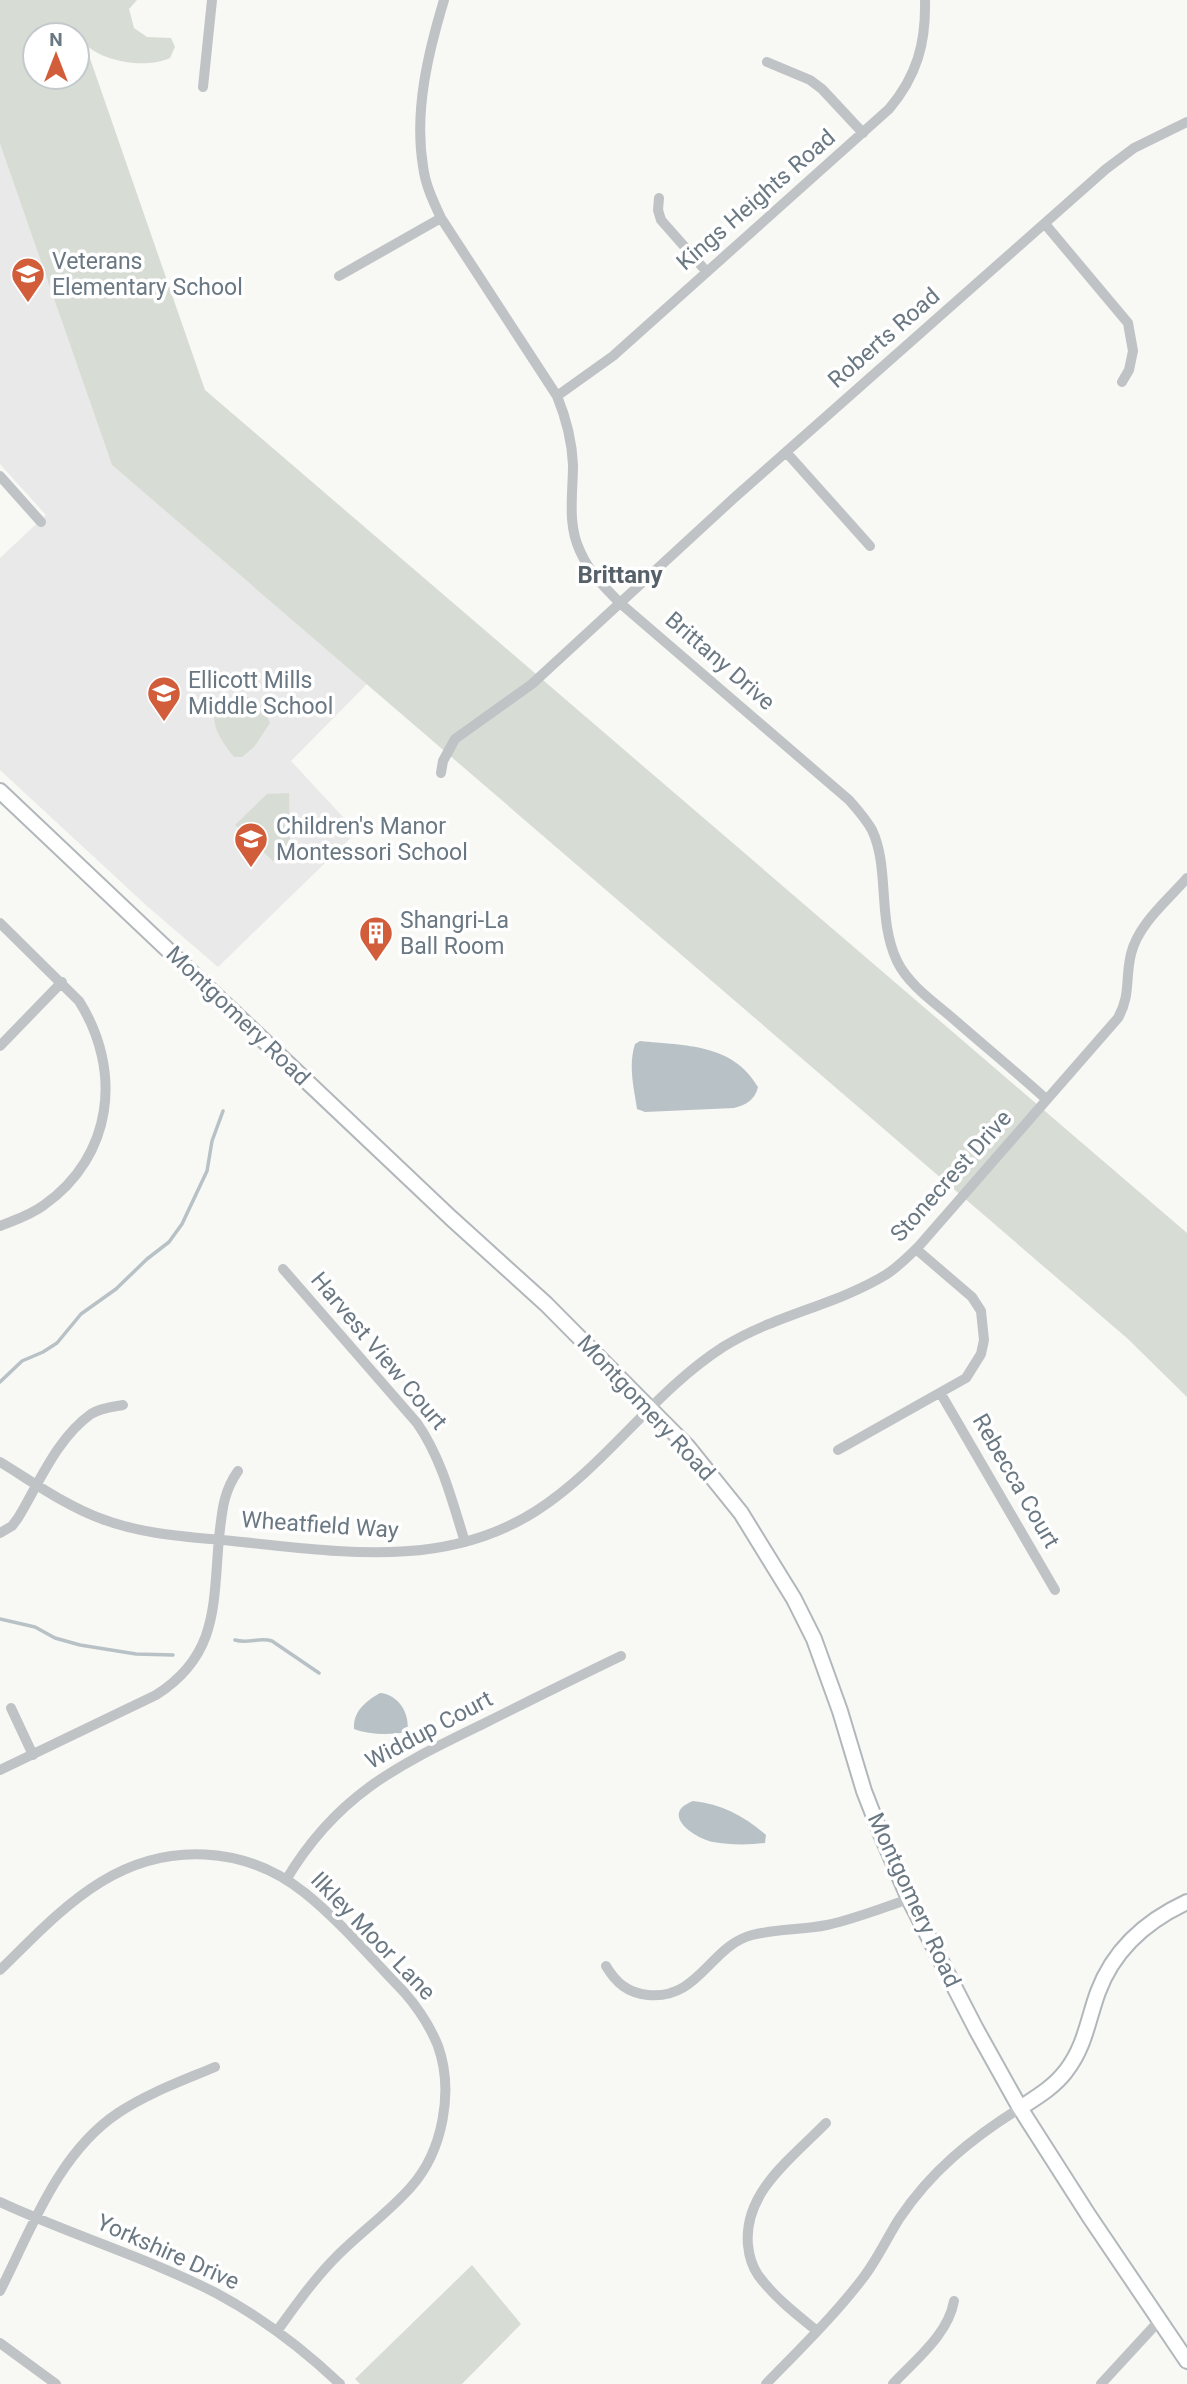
<svg xmlns="http://www.w3.org/2000/svg" width="1187" height="2384" font-family="Roboto,sans-serif">
<style>
.built{fill:#e8e9e8}
.green{fill:#d7dcd5;fill-rule:evenodd}
.water{fill:#b8c2c6}
.lines{fill:none;stroke-linecap:round;stroke-linejoin:round}
.stream{stroke:#b8c2c6;stroke-width:3.5}
.secondary-casing{stroke:#b2b7bb;stroke-width:18}
.street{stroke:#bfc3c6;stroke-width:10}
.secondary{stroke:#fff;stroke-width:14}
.labels{text-anchor:middle;dominant-baseline:central;stroke-width:7;stroke-linejoin:round;paint-order:stroke}
.street-label{font-size:23px;fill:#6a7883;stroke:#fff}
.poi-label{font-size:23px;fill:#6a7883;stroke:#fff;text-anchor:start}
.neighbourhood-label{font-size:24px;font-weight:bold;fill:#576169;stroke:#fff}
</style>
<rect width="100%" height="100%" fill="#f8f8f5"/>
<!-- built -->
<path class="built" d="M0 144 112 465 367 684 291 761 357 832 218 967 147 906 0 770V558L46 515 0 464Z"/>
<!-- green -->
<path class="green" d="M0 0H137L129 9 134 28 147 37 171 38 175 47 170 58C146 69 103 62 85 44L205 390 1187 1233V1397L1128 1339 112 465 0 144ZM35 35H77V77H35Z
M244 696C259 701 264 708 270 723L254 747 242 757H234C213 732 199 702 244 696Z
M289 793 290 846 273 861 235 825 267 794Z
M472 2265 521 2324 462 2384H360L355 2379Z"/>
<!-- water -->
<path class="water" d="M640 1041C686 1046 732 1043 758 1087 755 1100 746 1105 734 1108L645 1112 637 1109C634 1088 628 1066 635 1044Z
M380 1693C398 1694 411 1714 407 1732 391 1735 369 1735 354 1729 353 1711 366 1701 380 1693Z
M693 1801C722 1804 744 1816 766 1835L765 1843C749 1845 729 1845 713 1842 694 1838 659 1814 693 1801Z"/>
<g class="lines">
<!-- stream -->
<path class="stream" d="M0 1382 22 1361 43 1352 57 1343 81 1314 116 1289 147 1259 169 1242 182 1224 207 1171 212 1141 223 1111
M0 1619 35 1627 55 1638 80 1645 136 1654 173 1655
M235 1640C249 1644 259 1637 272 1641L319 1673"/>
<!-- secondary casing -->
<g class="secondary-casing">
<path id="secondary" d="M0 791 451 1218 546 1304 687 1446 741 1513 794 1599 814 1639 840 1711 864 1791 880 1832 909 1899 976 2029 1020 2108 1089 2216 1187 2361
M1020 2108C1037 2097 1054 2087 1066 2071 1085 2047 1088 2019 1098 1992 1114 1949 1146 1921 1187 1902"/>
</g>
<!-- street -->
<path class="street" d="M444 0C428 53 414 111 423 166 425 184 433 201 441 218L557 396C566 418 572 440 573 465 573 494 567 524 580 551 589 572 605 588 620 603L849 800C857 809 866 819 872 830 890 868 877 919 897 961 909 986 937 1004 957 1022 987 1048 1017 1073 1046 1099
M767 62 810 80 822 89 863 133
M203 87 212 0
M659 198 658 210 661 220 706 271
M1045 224 1128 323 1133 351 1129 370 1122 382
M339 276 441 218
M557 396 613 356 889 109C917 76 926 43 925 0
M786 452 870 546
M0 476 41 522
M441 773 443 761 455 739 532 684 734 498 1106 169 1134 148 1187 122
M0 923 79 1001C123 1071 113 1156 44 1205 31 1215 15 1220 0 1226
M0 1046 62 982
M283 1269 417 1423C442 1459 452 1501 465 1542
M941 1394 1055 1590
M838 1450 966 1378 981 1354 984 1340 981 1311 972 1297 916 1249
M0 1462C33 1482 66 1506 102 1519 147 1536 195 1537 242 1542 343 1552 445 1569 536 1511 606 1466 653 1392 723 1347 774 1315 837 1305 887 1274 899 1266 909 1256 919 1246L1118 1018C1131 995 1125 978 1131 954 1138 924 1168 900 1187 878
M0 1533 12 1526 18 1518C39 1483 57 1438 91 1414 100 1408 112 1407 123 1405
M11 1708 33 1755
M0 1770 156 1695C219 1655 213 1604 219 1538 222 1512 223 1492 238 1471
M286 1880C337 1794 397 1766 483 1724 529 1701 575 1678 621 1656
M606 1966C616 1983 628 1993 648 1995 699 2000 710 1946 752 1935 776 1929 802 1930 827 1925 855 1919 882 1908 909 1899
M0 1970C32 1939 62 1906 101 1882 166 1842 245 1845 305 1893 341 1922 372 1959 404 1992 418 2008 430 2026 438 2046 454 2091 443 2151 411 2187 389 2212 361 2232 337 2256 314 2279 296 2305 277 2331
M0 2202C71 2235 146 2257 216 2293 261 2317 303 2349 340 2384
M0 2291C31 2230 58 2153 118 2113 148 2093 182 2081 215 2067
M817 2331C796 2314 774 2297 758 2275 752 2266 749 2256 748 2245 743 2192 793 2157 826 2123
M0 2343 56 2384
M766 2384C799 2350 834 2316 863 2278 877 2260 887 2238 899 2219 931 2171 972 2138 1020 2108
M893 2384C915 2360 948 2335 954 2301
M1101 2384 1158 2322"/>
<!-- secondary -->
<use href="#secondary" class="secondary"/>
</g>
<!-- icons -->
<defs>
<g id="school-pin" transform="scale(1.75)"><path d="M0 17L-7.5 6A9.5 9.5 0 1 1 7.5 6Z" fill="#d25d3a" stroke="#fff"/><path d="M0-5L7-2L0 1L-7-2ZM-4 1L0 2.5L4 1V4Q0 6-4 4Z" fill="#fff"/></g>
<g id="building-pin" transform="scale(1.75)"><path d="M0 17L-7.5 6A9.5 9.5 0 1 1 7.5 6Z" fill="#d25d3a" stroke="#fff"/><path d="M-4-6H4V6H1V3H-1V6H-4ZM-2.5-4.3h1.7v1.8h-1.7ZM.8-4.3h1.7v1.8H.8ZM-2.5-1h1.7V.8h-1.7ZM.8-1h1.7V.8H.8Z" fill="#fff"/></g>
</defs>
<g fill-rule="evenodd">
<use href="#school-pin" x="28" y="274"/>
<use href="#school-pin" x="164" y="693"/>
<use href="#school-pin" x="251" y="839"/>
<use href="#building-pin" x="376" y="933"/>
</g>
<g class="labels">
<!-- street labels -->
<g class="street-label">
<text transform="translate(756 200) rotate(-41)">Kings Heights Road</text>
<text transform="translate(884 338) rotate(-41)">Roberts Road</text>
<text transform="translate(720 661) rotate(41)">Brittany Drive</text>
<text transform="translate(238 1016) rotate(44)">Montgomery Road</text>
<text transform="translate(951 1176) rotate(-48)">Stonecrest Drive</text>
<text transform="translate(379 1351) rotate(50)">Harvest View Court</text>
<text transform="translate(646 1408) rotate(47)">Montgomery Road</text>
<text transform="translate(1016 1481) rotate(60)">Rebecca Court</text>
<text transform="translate(320 1525) rotate(4)">Wheatfield Way</text>
<text transform="translate(429 1730) rotate(-28)">Widdup Court</text>
<text transform="translate(914 1900) rotate(65)">Montgomery Road</text>
<text transform="translate(373 1936) rotate(46)">Ilkley Moor Lane</text>
<text transform="translate(168 2252) rotate(24)">Yorkshire Drive</text>
</g>
<!-- poi labels -->
<g class="poi-label">
<text x="52" y="261">Veterans<tspan x="52" dy="26">Elementary School</tspan></text>
<text x="188" y="680">Ellicott Mills<tspan x="188" dy="26">Middle School</tspan></text>
<text x="276" y="826">Children's Manor<tspan x="276" dy="26">Montessori School</tspan></text>
<text x="400" y="920">Shangri-La<tspan x="400" dy="26">Ball Room</tspan></text>
</g>
<!-- neighbourhood labels -->
<g class="neighbourhood-label">
<text x="620" y="575">Brittany</text>
</g>
</g>
<!-- north arrow -->
<g transform="translate(56 56)"><circle r="33" fill="#ffffff" stroke="#c3c9cd" stroke-width="2"/>
<path d="M0-5L12 26L0 18L-12 26Z" fill="#d25d3a"/>
<text y="-10" font-size="19" font-weight="bold" text-anchor="middle" fill="#6a7883">N</text>
</g>
</svg>
